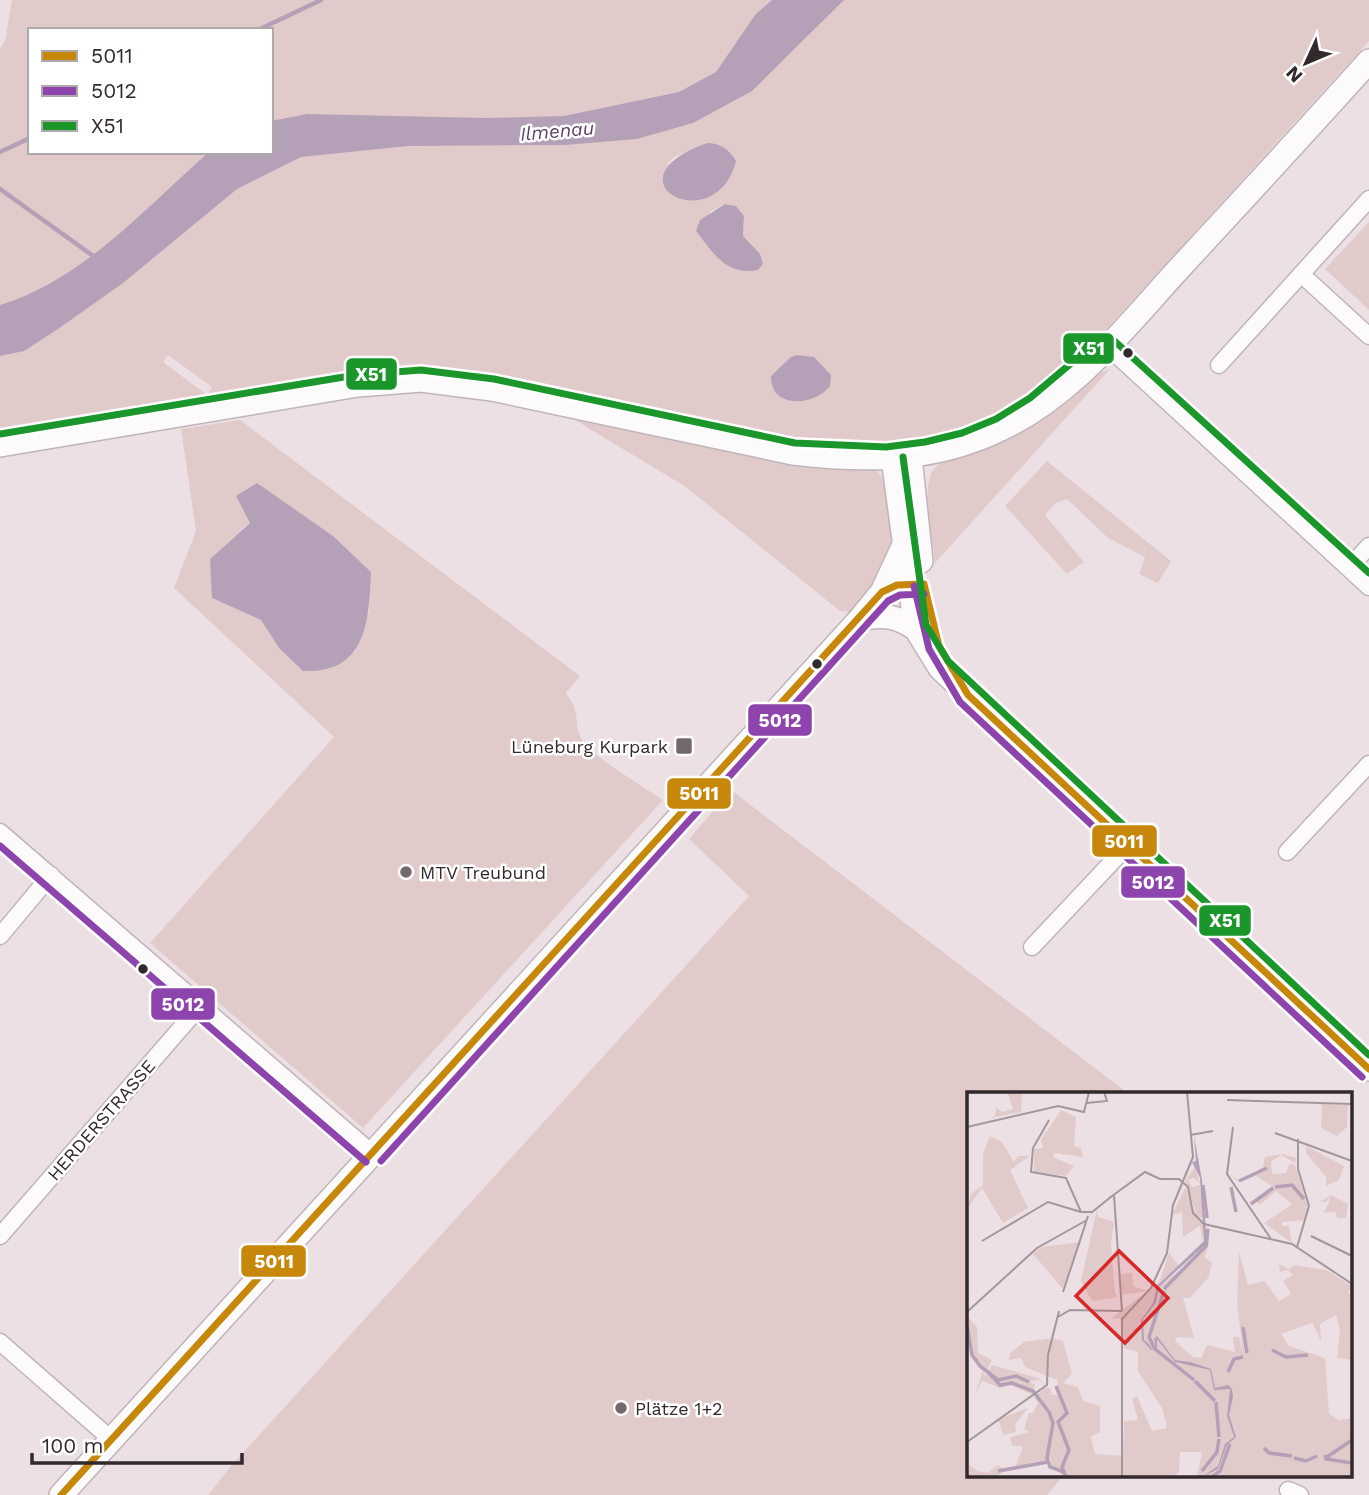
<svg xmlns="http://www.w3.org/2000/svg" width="1369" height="1495" font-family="'Work Sans',sans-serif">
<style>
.green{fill:#e1cbca;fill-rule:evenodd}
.water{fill:#b4a1b8}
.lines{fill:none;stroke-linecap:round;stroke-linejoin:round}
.stream{stroke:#b4a1b8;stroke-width:4.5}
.street-casing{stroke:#bfb5b8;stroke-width:19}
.secondary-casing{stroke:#bfb5b8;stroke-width:26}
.street{stroke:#fcfafb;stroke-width:16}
.secondary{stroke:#fcfafb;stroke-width:23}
.bus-1-casing{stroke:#fff;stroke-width:12}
.bus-2-casing{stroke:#fff;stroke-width:12}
.bus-3-casing{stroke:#fff;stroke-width:12}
.bus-1{stroke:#c6870b;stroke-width:7}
.bus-2{stroke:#8e44ad;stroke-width:7}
.bus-3{stroke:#1a962b;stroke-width:7}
.bus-dot{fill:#32292c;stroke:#fff;stroke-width:2.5}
.poi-dot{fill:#73696d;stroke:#fff;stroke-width:2.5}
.labels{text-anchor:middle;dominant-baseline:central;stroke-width:5;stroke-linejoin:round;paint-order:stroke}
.poi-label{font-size:18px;fill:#32292c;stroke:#fff;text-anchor:start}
.street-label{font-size:18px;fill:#32292c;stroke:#fff}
.water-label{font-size:19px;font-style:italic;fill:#5c3e6a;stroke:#fff}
.inset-river{fill:none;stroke:#b4a1b8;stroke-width:3.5}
.inset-road{fill:none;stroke:#a2979b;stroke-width:2}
.view{fill:#d62828;fill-opacity:0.15;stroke:#d62828;stroke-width:3.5}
.inset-edge{fill:none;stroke:#32292c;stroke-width:3.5}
.line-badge{stroke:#fff;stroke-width:2.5}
.badge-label{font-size:19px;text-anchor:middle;font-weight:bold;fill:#fff}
</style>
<rect width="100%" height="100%" fill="#ede0e5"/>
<!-- green -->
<path class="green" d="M12 0H1369V41L1070 369C981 437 910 458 799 443L496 376 426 369 303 381 0 429V49L5 41ZM30 30H271V152H30ZM707 143 734 168 715 193 667 164 674 157ZM725 204 736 206 744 216 743 236 709 212ZM168 355 212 387 207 395 163 362Z
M1369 222V310L1325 269Z
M1110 369 935 563C933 539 921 493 932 472 941 455 978 450 995 443 1036 428 1069 399 1102 372Z
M570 417 789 464 876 470 892 491 898 550 857 613 840 611 686 487Z
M240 420 580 676 566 693C582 715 573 721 581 738 588 754 647 789 663 800L363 1128 150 943 334 737 174 588 196 531 181 429ZM250 522 371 572 369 611 355 652 279 648 261 620 213 598 210 559Z
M1047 461 1171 561 1158 583 1139 574 1145 557 1108 538 1067 499 1056 503 1045 515 1084 562 1067 574 1005 506Z
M731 790 1129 1094H968V1476H1063L1047 1495H208L232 1465 749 896 689 839Z"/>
<!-- water -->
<path class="water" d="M772 0H844L752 91 693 123 637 139 565 145 408 146 301 157 237 189 123 283 58 329 24 351 0 356V305C83 280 145 208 209 152H271V121L307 114 486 118 564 116 679 92 716 72 755 15Z
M707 143C720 143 729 149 736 161 716 241 601 181 707 143Z
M725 204 736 206 744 216 743 236 760 254 763 264 758 270C726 276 713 253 696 231L700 220Z
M797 355 814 357 831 375 830 386C815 406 770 410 771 376L791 357Z
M257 483 333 536 371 572C369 622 366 674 303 671L279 648 261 620 212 598 210 559 250 523 236 496Z"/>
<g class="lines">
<!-- stream -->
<path class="stream" d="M258 30 321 0
M0 152 30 138
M0 189 96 258"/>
<!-- street casing -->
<g class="street-casing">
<path id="street" d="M1301 274 1369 336
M1107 346 1369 587
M1219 365 1369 199
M1349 568 1369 546
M0 832 373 1154
M1287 852 1369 764
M0 936 51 875
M1032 947 1128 845
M0 1236 201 1005
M0 1342 112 1440
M1288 1490 1300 1495"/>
</g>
<!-- secondary casing -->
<g class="secondary-casing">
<path id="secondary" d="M0 445 358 385 421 380 492 389 793 453C861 461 926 462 990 434 1072 400 1128 323 1187 260 1248 194 1309 128 1369 61
M910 457 921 561
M893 458 916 629 940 668 1369 1069
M860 619C883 614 897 616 916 629
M61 1495 860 619 882 592 904 545"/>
</g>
<!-- street -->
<use href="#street" class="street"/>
<!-- secondary -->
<use href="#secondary" class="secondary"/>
<!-- bus-1 casing -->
<g class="bus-1-casing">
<path id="bus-1" d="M924 584 939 646 968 695 1369 1069
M61 1495 882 592 897 585 924 584"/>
</g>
<!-- bus-2 casing -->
<g class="bus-2-casing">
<path id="bus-2" d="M914 586 929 649 960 702 1362 1077
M0 846 366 1162
M381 1161 888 601 900 595 924 594"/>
</g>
<!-- bus-3 casing -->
<g class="bus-3-casing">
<path id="bus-3" d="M0 434 356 375 421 370 494 379 795 443 886 447 925 442 962 433 996 419 1030 398 1101 338 1109 336 1369 573
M903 457 926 625 948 661 1369 1055"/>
</g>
<!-- bus-1 -->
<use href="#bus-1" class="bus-1"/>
<!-- bus-2 -->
<use href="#bus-2" class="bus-2"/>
<!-- bus-3 -->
<use href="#bus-3" class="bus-3"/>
</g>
<!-- markers -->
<g class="bus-dot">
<circle cx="1128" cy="353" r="6"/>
<circle cx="817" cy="664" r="6"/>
<circle cx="143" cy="969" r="6"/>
</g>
<g class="poi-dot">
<rect x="675" y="737" width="18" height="18" rx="3.5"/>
<circle cx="406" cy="872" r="7"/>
<circle cx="621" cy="1408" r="7"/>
</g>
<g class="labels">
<!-- poi labels -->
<g class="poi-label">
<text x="668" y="746" text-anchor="end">Lüneburg Kurpark</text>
<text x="420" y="872">MTV Treubund</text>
<text x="635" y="1408">Plätze 1+2</text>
</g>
<!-- street labels -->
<g class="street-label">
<text transform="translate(101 1120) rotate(-49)">HERDERSTRASSE</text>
</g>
<!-- water labels -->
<g class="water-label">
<text transform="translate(557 131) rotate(-5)">Ilmenau</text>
</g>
</g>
<!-- overview -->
<g transform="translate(967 1092)">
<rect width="385" height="385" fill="#ede0e5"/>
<path d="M40 0H55L54 20 20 27 28 24 29 15 35 20 46 17ZM355 12 381 13 380 35 370 44 354 36ZM94 18 109 25 107 54 114 56 116 65 87 61 86 65 107 74 99 84 67 80V57L76 56 74 48ZM23 44 35 50 47 70 51 64H63L43 78 61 116 36 131 15 96 0 117 4 102 16 93V61ZM339 54 377 74 372 88 359 94V85L339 61ZM316 62 329 66 328 71 314 63 304 70 305 82 319 81 322 72 328 73 341 115H333L341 116 338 128 315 130V134H322L325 151 297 131 325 112 309 99 293 113 288 108 305 94 289 84 272 90 260 81 271 88 282 85 296 75 298 65ZM228 75 233 92 227 86 221 88 225 95 233 93 237 125 231 126 218 89ZM219 94 224 114 237 133 236 152 233 134 216 145 215 120 205 123ZM364 103 381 112 379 126H370L369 120 356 121 363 109 362 106 359 110H353ZM130 117 131 125 147 130 144 151 148 202 152 205 125 209 114 189ZM240 135 242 136V151L238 165 245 171 242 185 223 206H216L227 246 210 245 208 249 226 265 234 266 240 253 268 260 266 245H272L276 262 270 211 272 160 281 193 298 189 312 209 324 202 316 189 326 183 321 178 313 180 312 172 321 177 328 173 359 178 385 194 381 200 385 203V268L370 266 373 238 369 223 353 232 354 249 345 231 314 242 322 254 358 266 362 322 372 328 385 326V385H230L235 360H213L212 380 206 385H94L93 377 83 374 84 366 69 374 48 375 56 354H45L43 345 63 340 57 337 62 321H66L71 311 67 305 78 296H83L85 303H93L90 288 58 275 54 266 42 268 43 261 57 250 85 246 96 249 105 282 96 291 111 295 116 309 133 314V340L124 345 128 362 156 364 157 329 171 328 165 307 170 304 185 339 200 336 196 318 171 279V260L157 256 153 226 146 227 145 226 192 190 202 161 212 174 193 194 212 179 239 153ZM114 150 96 197 66 162 74 155ZM165 181 166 194 181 199 154 203 153 182ZM0 224 10 235 11 261 25 268 20 278 6 264ZM25 273 71 286 75 289 78 294 72 288 62 290 68 292 66 303 44 293 33 296 15 289 8 303 16 277 18 284ZM61 316 48 333 49 340 36 343 31 327ZM2 373 11 379 21 381 30 373 39 378 29 385H0Z" fill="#e1cbca"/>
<path d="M227 44 235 88 240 151 192 195 189 211 176 227 177 248 182 252 185 257 189 255 187 247 190 244 208 268 223 270 244 277 248 296 261 293 265 297 266 305 262 323 269 345 260 353 251 377 235 385 251 374 258 352 267 345 260 324 263 297 247 298 243 278 208 270 190 247V256L184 258 175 248 174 228 186 211 190 194 237 149 233 86 225 70 229 69Z" fill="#b4a1b8"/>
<path class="inset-river" d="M272 89 300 76M236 93 240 126M264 95 269 120M308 95 325 93 337 107M284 112 306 96M197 197 239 154 241 137M197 199 182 245 188 257 227 288M0 234 5 263 13 274 31 288 49 284 62 290M276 235 280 261M305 258 319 265 341 263M21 280 33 293 45 291 66 299 82 320 86 331 80 366 83 375 97 380M261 280 267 267 276 265M228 289 248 309M89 294 100 321 91 330 102 358 95 375 99 385M249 310 252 345M297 356 302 361 325 364M358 363 359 367 385 371M360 365 385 348M327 366 339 369 350 364M31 379 81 370M235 379 250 360 252 347M245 385 253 379 263 352"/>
<path class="inset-road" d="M260 8 385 12M120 11 140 9 137 0M82 28 66 56 64 80 99 86 114 120H125M0 35 91 14 117 20 122 0M266 35 260 82 304 147M308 41 385 69M223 43 246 39M147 103 155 219M141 107 178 80 193 87H212L221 95 226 121 237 132 325 152 385 192M124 121 145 104M344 144 385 164M15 149 81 110 114 120M330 155 342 114 331 77V47M96 200 121 124M0 220 70 156 120 128M91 225 103 218 155 219M0 350 80 293 81 263 92 219M155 385V227L184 196 200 161 206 113 226 65 220 0"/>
<path class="view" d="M152 159 201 206 158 251 109 204Z"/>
<rect width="385" height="385" class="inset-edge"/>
</g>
<g class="line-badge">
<rect x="1062" y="332" width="53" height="33" rx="7" fill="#1a962b"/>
<rect x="345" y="357" width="53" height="34" rx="7" fill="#1a962b"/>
<rect x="747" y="703" width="66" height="34" rx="7" fill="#8e44ad"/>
<rect x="666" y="777" width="66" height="33" rx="7" fill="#c6870b"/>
<rect x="1091" y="824" width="67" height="34" rx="7" fill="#c6870b"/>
<rect x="1120" y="865" width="66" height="34" rx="7" fill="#8e44ad"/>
<rect x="1198" y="904" width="54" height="33" rx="7" fill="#1a962b"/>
<rect x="150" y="987" width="66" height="34" rx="7" fill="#8e44ad"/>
<rect x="240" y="1244" width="67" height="34" rx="7" fill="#c6870b"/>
</g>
<g class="badge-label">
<text x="1089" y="355">X51</text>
<text x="371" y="381">X51</text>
<text x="780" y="727">5012</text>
<text x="699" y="800">5011</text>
<text x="1124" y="848">5011</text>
<text x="1153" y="889">5012</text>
<text x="1225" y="927">X51</text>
<text x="183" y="1011">5012</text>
<text x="274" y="1268">5011</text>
</g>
<!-- legend -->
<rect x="28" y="28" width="245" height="126" fill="#ffffff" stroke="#ada9ab" stroke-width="2"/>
<rect x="42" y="51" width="35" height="10" fill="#c6870b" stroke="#ada9ab" stroke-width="2"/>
<text x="91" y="63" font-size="21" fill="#32292c">5011</text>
<rect x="42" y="86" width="35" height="10" fill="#8e44ad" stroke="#ada9ab" stroke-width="2"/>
<text x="91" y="98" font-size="21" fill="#32292c">5012</text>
<rect x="42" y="121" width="35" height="10" fill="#1a962b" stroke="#ada9ab" stroke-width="2"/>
<text x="91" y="133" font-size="21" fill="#32292c">X51</text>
<!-- north arrow -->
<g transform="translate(1306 63) rotate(226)" stroke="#ffffff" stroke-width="5" paint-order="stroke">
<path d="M0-5L12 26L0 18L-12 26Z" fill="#32292c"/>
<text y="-10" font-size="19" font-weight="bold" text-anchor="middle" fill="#32292c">N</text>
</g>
<!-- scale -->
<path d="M32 1453v10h210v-10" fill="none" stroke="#32292c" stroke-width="3.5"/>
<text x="42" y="1453" font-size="21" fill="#32292c" stroke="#ffffff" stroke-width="5" paint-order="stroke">100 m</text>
</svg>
